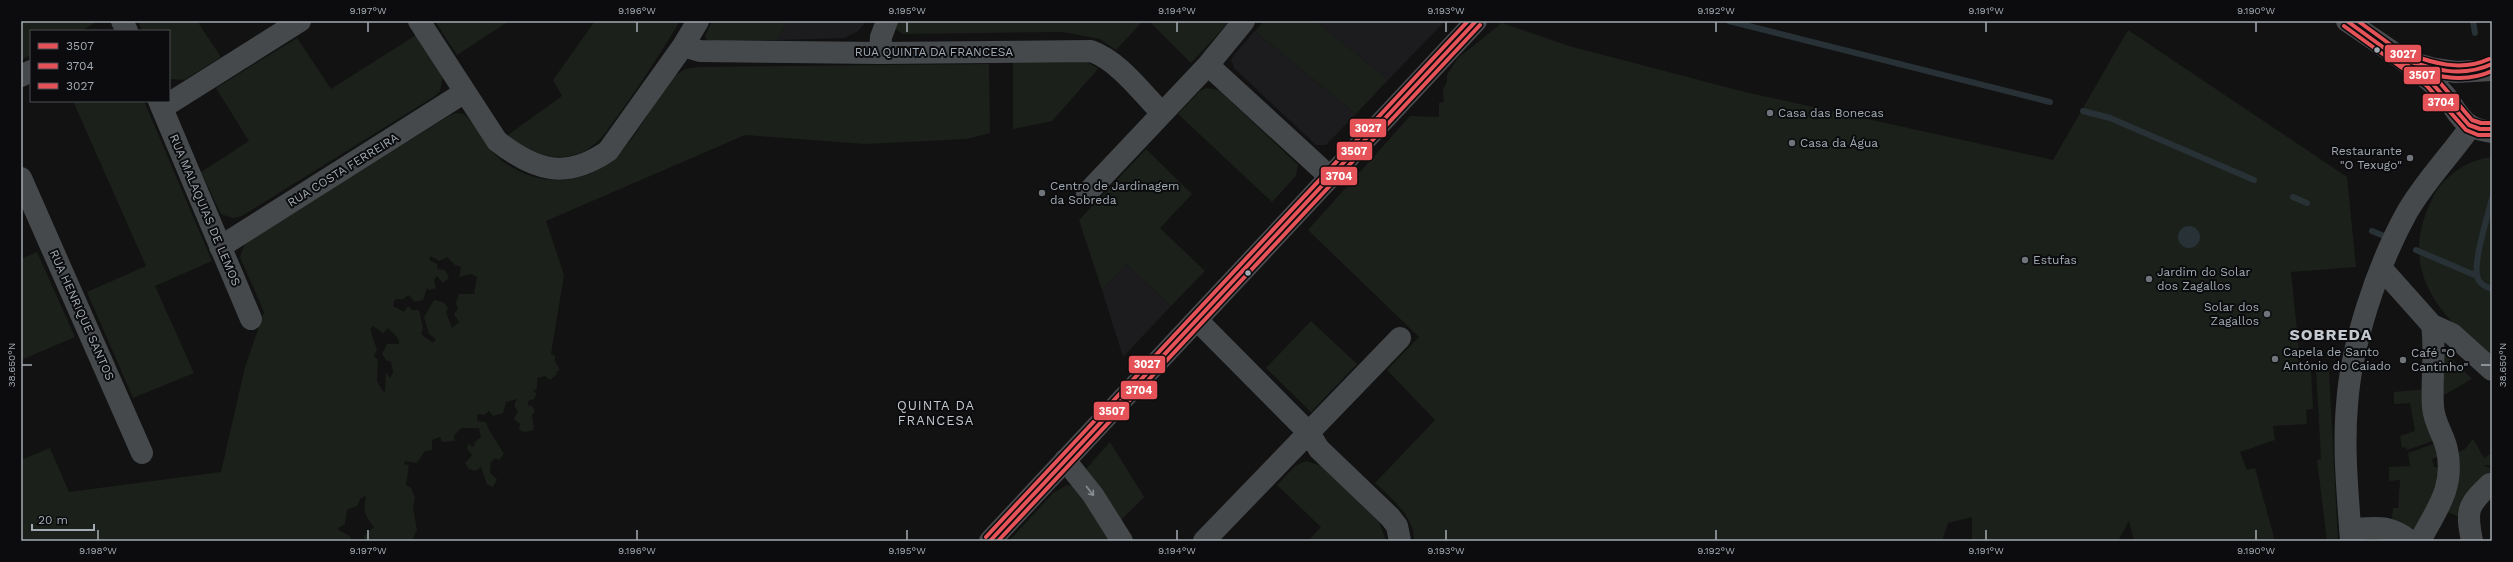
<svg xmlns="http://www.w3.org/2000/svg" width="2513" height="562" font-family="'Work Sans',sans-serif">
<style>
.built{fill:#1c1c1e}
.green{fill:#1b201a;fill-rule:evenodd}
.water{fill:#283135}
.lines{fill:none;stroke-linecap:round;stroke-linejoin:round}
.stream{stroke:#283135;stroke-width:6}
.minor{stroke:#46494b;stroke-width:22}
.major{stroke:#484a4d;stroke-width:22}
.bus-1-casing{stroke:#0c0c0e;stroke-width:7}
.bus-2-casing{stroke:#0c0c0e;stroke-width:7}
.bus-3-casing{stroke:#0c0c0e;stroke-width:7}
.bus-1{stroke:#e55358;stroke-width:4}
.bus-2{stroke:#e55358;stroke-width:4}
.bus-3{stroke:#e55358;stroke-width:4}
.oneway{stroke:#868e94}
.ticks{fill:none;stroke:#a2abb3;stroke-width:1.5}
.bus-dot{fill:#a2abb3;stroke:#0c0c0e;stroke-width:1.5}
.poi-dot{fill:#70757b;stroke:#0c0c0e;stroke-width:1.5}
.labels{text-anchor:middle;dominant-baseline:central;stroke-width:4;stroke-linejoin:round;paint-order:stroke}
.street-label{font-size:12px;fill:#a2abb3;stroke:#0c0c0e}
.poi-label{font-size:12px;fill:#a2abb3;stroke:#0c0c0e;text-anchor:start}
.neighbourhood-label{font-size:13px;letter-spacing:1px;fill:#c3c9cf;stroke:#0c0c0e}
.district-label{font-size:16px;font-weight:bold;letter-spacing:1px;fill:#c3c9cf;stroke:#0c0c0e}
.line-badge{stroke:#0c0c0e;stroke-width:1.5}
.badge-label{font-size:11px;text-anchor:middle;font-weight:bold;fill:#fff}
.neatline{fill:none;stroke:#a2abb3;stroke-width:1.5}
.ticks-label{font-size:10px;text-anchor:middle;fill:#a2abb3}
</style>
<rect width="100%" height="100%" fill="#121212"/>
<!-- built -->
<path class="built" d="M789 21H867L858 31 845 38 777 40Z
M1316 21H1445L1388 80Z
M1255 31 1356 114 1326 145H1316L1234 68 1231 60 1234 55Z
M1126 264 1171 306 1123 357 1102 290Z"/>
<!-- green -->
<path class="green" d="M21 21H97L82 31H31V55L21 60Z
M138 21H197L221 57 184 80 170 79 169 31H142Z
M435 21H509L457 55Z
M595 21H680C660 54 639 87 616 118 609 128 602 139 592 146 566 166 530 156 508 135L562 96 553 80Z
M712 21H789L777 40 712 41 706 39 705 36Z
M895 21H1143L1116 50 1100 39 1063 32 903 34 895 29Z
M1149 21H1230L1191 63Z
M1264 21H1316L1388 80 1356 114 1255 31Z
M1502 23 1569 46 1741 91 2053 160 2128 30 2347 177 2356 267 2291 272 2301 370H2311L2313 409 2306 410 2307 424 2273 426 2275 440 2240 452 2247 470 2255 468 2275 541H2134L2129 521 2118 541H1972V517L1948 523 1942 541H1414C1415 517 1391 498 1375 483L1435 420 1387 370 1419 337 1308 230 1410 116 1439 117V103L1444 102 1443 89 1447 82V75L1458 58Z
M416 35 443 77 440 91 435 96 242 216 233 218 221 214 201 172 249 141 216 88 297 38 331 89Z
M1013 57 1085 60 1098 69 1052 121 1013 129Z
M989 64 990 133 966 139 865 144 745 135 546 221 564 275 551 354 555 356V361L560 370 556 372 557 374 550 380 545 376 537 378V388L533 392 537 393 534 399 528 401V405L532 406 535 411 532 415 534 430 525 432 519 430 520 424 514 419 518 411 514 406 517 399 506 402 503 413 493 416 489 411 484 415 477 414V421L486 422 489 430 504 454 499 460 495 458 491 462 490 473 497 479 493 487 487 484 481 467 475 471 469 469 465 463 472 455 467 448 468 444 474 447 475 442 481 437 479 428H461L454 436 455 441 442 442 440 437 432 440V450L425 451 417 463 405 461 404 464 409 465 406 485 411 488 415 497 413 507 417 530 412 541H365L364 536 374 527C364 515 363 510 366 496L361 498 357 506 347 510 345 524 337 529 350 536 351 541H21V460L50 448 69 492 221 472 245 367 264 312 240 257 245 243 449 116 456 113 464 114C479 129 485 148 502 161 520 174 541 182 564 180 615 176 635 134 660 96 666 87 672 76 682 71 687 68 693 68 699 67ZM431 256 439 261 447 257 455 265 461 267 459 277 471 274 477 277 474 294H459L456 303 458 309 454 314 459 322 452 328 446 312 448 308 443 302 434 300 424 317 429 334 436 339 433 343 421 334 423 328 419 310H412L408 306 404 312 393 306 395 299H403L409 295 414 302 423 300 427 288 429 290 436 288 434 280 437 276 443 283 449 278 445 270 437 269V264L429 260ZM373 326 383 333 388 328 398 338 399 344H387L382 354 386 360 391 362 393 372 390 378 386 372 385 392 382 390 377 381 378 360 374 356 377 350 370 329Z
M1206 88 1219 90 1298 165 1296 176 1272 202 1178 114 1200 91Z
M73 101H144L212 261 155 286 194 373 133 398 87 292 146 266Z
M1146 149 1192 194 1160 228 1205 271 1171 306 1126 264 1102 290 1079 220Z
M2492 157V362C2441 314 2396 273 2432 199 2443 176 2467 160 2492 157Z
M37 252 75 337 21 360V259Z
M1311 321 1357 364 1311 412 1266 368Z
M2440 347 2472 379 2439 398 2443 417 2450 429 2445 432 2437 407 2436 350Z
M2316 369H2325L2329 372 2338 541H2327L2317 460 2321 459Z
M2427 389 2436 440 2407 450 2406 447 2402 448 2400 436 2415 431 2410 403 2394 404V392Z
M2473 439 2484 458 2492 453V465H2483L2492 469V480L2463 518 2442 510 2455 454 2465 449Z
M1110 442 1144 497 1119 522 1085 470Z
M2436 443 2440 456 2432 459 2434 467 2443 468 2418 535 2392 519 2393 508H2398L2400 480 2389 481V467L2410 466 2408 453Z
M1306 461 1322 466 1379 522 1386 541H1308L1321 527 1277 485 1295 466Z
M1067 485 1074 486 1115 541H1009L1053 493Z"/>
<!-- water -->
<path class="water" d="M2178 237a11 11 0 1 1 22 0a11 11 0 1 1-22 0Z"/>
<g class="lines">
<!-- stream -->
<path class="stream" d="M1729 21 2050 102
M2473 21 2475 33
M2083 111 2110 118 2254 180
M2293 197 2307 203
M2492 198C2488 216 2474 258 2477 275 2478 283 2485 287 2492 289
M2372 231 2384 236
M2416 250 2477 276"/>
<!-- minor -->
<path class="minor" d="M122 21 127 31
M419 21 497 141C535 171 566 180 608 151L683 46 698 21
M683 46 700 51 880 53 1091 51C1119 61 1141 92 1162 113
M880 53 881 37 887 21
M1208 65 1329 176
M21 76 31 71
M159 101 251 319
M162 108 300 21
M21 178 142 453
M1087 193 1208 65 1244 21
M220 247 465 92
M2382 269 2432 325 2452 334 2492 370
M1197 320 1309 433 1319 449 1390 517 1397 526 1400 541
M1065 460 1093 495 1122 541
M2350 529C2376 528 2389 524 2410 541
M1204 541 1400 338
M2351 541C2348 496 2343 450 2347 405 2351 345 2377 267 2406 214 2423 183 2450 156 2471 126
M2420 541C2436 510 2455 488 2447 450 2444 435 2434 423 2433 407 2431 380 2436 352 2432 325
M2472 541C2466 510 2467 506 2490 484"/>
<!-- major -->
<path class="major" d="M2347 21C2379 43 2413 64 2442 92 2452 102 2457 117 2469 125 2475 130 2484 130 2492 132
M2410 62 2435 69 2456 72 2492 70
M990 541 1476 21"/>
<!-- bus-1 casing -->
<g class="bus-1-casing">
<path id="bus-1" d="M2347 21 2431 82 2469 125 2480 129H2492
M2403 59C2433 70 2462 78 2492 64
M990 541 1476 21"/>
</g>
<!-- bus-2 casing -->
<g class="bus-2-casing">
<path id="bus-2" d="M2344 26 2427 86 2466 130 2478 135H2492
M2401 65C2430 75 2462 85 2492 71
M998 541 1480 25"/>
</g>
<!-- bus-3 casing -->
<g class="bus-3-casing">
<path id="bus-3" d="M2358 21 2435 77 2472 120 2481 123H2491
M2405 53C2433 63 2461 72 2489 59
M986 537 1468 21"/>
</g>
<!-- bus-1 -->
<use href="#bus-1" class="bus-1"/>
<!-- bus-2 -->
<use href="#bus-2" class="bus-2"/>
<!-- bus-3 -->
<use href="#bus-3" class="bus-3"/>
</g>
<!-- one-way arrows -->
<defs><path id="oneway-shaft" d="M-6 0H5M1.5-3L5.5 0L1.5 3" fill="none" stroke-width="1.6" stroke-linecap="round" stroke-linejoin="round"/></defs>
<use class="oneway" href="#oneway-shaft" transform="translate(1090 491) rotate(52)"/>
<!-- ticks -->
<path class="ticks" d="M368 22V32M637 22V32M907 22V32M1177 22V32M1446 22V32M1716 22V32M1986 22V32M2256 22V32M22 365H32M2481 365H2491M98 530V540M368 530V540M637 530V540M907 530V540M1177 530V540M1446 530V540M1716 530V540M1986 530V540M2256 530V540"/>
<!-- markers -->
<g class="bus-dot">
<circle cx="2377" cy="50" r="3.5"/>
<circle cx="1248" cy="273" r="3.5"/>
</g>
<g class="poi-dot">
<circle cx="1770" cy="113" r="4"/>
<circle cx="1792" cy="143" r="4"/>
<circle cx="2410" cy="158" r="4"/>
<circle cx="1042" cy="193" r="4"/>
<circle cx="2025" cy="260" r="4"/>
<circle cx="2149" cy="279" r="4"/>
<circle cx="2267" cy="314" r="4"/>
<circle cx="2275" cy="359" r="4"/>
<circle cx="2403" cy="360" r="4"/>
</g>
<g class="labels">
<!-- street labels -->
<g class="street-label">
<text x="934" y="52">RUA QUINTA DA FRANCESA</text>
<text transform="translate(343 170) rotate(-32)">RUA COSTA FERREIRA</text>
<text transform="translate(205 210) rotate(67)">RUA MALAQUIAS DE LEMOS</text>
<text transform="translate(82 315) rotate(66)">RUA HENRIQUE SANTOS</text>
</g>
<!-- poi labels -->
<g class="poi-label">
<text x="1778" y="113">Casa das Bonecas</text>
<text x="1800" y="143">Casa da Água</text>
<text x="2402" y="151" text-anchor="end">Restaurante<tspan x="2402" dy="14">"O Texugo"</tspan></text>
<text x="1050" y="186">Centro de Jardinagem<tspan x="1050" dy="14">da Sobreda</tspan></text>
<text x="2033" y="260">Estufas</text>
<text x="2157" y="272">Jardim do Solar<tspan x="2157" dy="14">dos Zagallos</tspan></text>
<text x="2259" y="307" text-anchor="end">Solar dos<tspan x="2259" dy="14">Zagallos</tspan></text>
<text x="2283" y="352">Capela de Santo<tspan x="2283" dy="14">António do Caiado</tspan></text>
<text x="2411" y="353">Café "O<tspan x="2411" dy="14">Cantinho"</tspan></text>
</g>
<!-- neighbourhood labels -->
<g class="neighbourhood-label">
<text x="936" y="405">QUINTA DA<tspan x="936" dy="15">FRANCESA</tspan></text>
</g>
<!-- district labels -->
<g class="district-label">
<text x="2331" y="334">SOBREDA</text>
</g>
</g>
<g class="line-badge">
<rect x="2384" y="44" width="38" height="19" rx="4" fill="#e55358"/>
<rect x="2403" y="66" width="38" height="19" rx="4" fill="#e55358"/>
<rect x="2422" y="93" width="38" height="19" rx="4" fill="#e55358"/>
<rect x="1349" y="118" width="38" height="20" rx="4" fill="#e55358"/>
<rect x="1336" y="141" width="37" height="20" rx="4" fill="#e55358"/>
<rect x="1320" y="166" width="38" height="20" rx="4" fill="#e55358"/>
<rect x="1128" y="355" width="38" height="19" rx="4" fill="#e55358"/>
<rect x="1120" y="380" width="38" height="20" rx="4" fill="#e55358"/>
<rect x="1093" y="401" width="37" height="20" rx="4" fill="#e55358"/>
</g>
<g class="badge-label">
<text x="2403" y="58">3027</text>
<text x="2422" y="79">3507</text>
<text x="2441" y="106">3704</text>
<text x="1368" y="132">3027</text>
<text x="1354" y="155">3507</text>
<text x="1339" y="180">3704</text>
<text x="1147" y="368">3027</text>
<text x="1139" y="394">3704</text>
<text x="1112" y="415">3507</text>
</g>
<!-- border -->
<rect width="2513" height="562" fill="none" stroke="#0c0c0e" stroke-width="44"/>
<!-- legend -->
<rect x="30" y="30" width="140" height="72" fill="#0c0c0e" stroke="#484c50"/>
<rect x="38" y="43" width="20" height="6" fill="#e55358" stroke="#484c50"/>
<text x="66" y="50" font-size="12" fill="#a2abb3">3507</text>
<rect x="38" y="63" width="20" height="6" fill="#e55358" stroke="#484c50"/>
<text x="66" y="70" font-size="12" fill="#a2abb3">3704</text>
<rect x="38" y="83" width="20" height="6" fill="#e55358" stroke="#484c50"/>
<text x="66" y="90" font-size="12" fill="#a2abb3">3027</text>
<!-- scale -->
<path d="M32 524v6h62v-6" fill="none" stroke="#a2abb3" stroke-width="2"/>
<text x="38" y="524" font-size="12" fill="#a2abb3" stroke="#0c0c0e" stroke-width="3" paint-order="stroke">20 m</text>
<rect x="22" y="22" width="2469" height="518" class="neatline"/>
<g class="ticks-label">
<text x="368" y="14">9.197°W</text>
<text x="637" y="14">9.196°W</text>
<text x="907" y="14">9.195°W</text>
<text x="1177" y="14">9.194°W</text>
<text x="1446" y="14">9.193°W</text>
<text x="1716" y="14">9.192°W</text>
<text x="1986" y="14">9.191°W</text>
<text x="2256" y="14">9.190°W</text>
<text transform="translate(11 365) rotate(-90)" y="4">38.650°N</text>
<text transform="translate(2502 365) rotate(-90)" y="4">38.650°N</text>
<text x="98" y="554">9.198°W</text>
<text x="368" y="554">9.197°W</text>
<text x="637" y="554">9.196°W</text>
<text x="907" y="554">9.195°W</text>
<text x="1177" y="554">9.194°W</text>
<text x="1446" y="554">9.193°W</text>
<text x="1716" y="554">9.192°W</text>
<text x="1986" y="554">9.191°W</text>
<text x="2256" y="554">9.190°W</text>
</g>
</svg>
